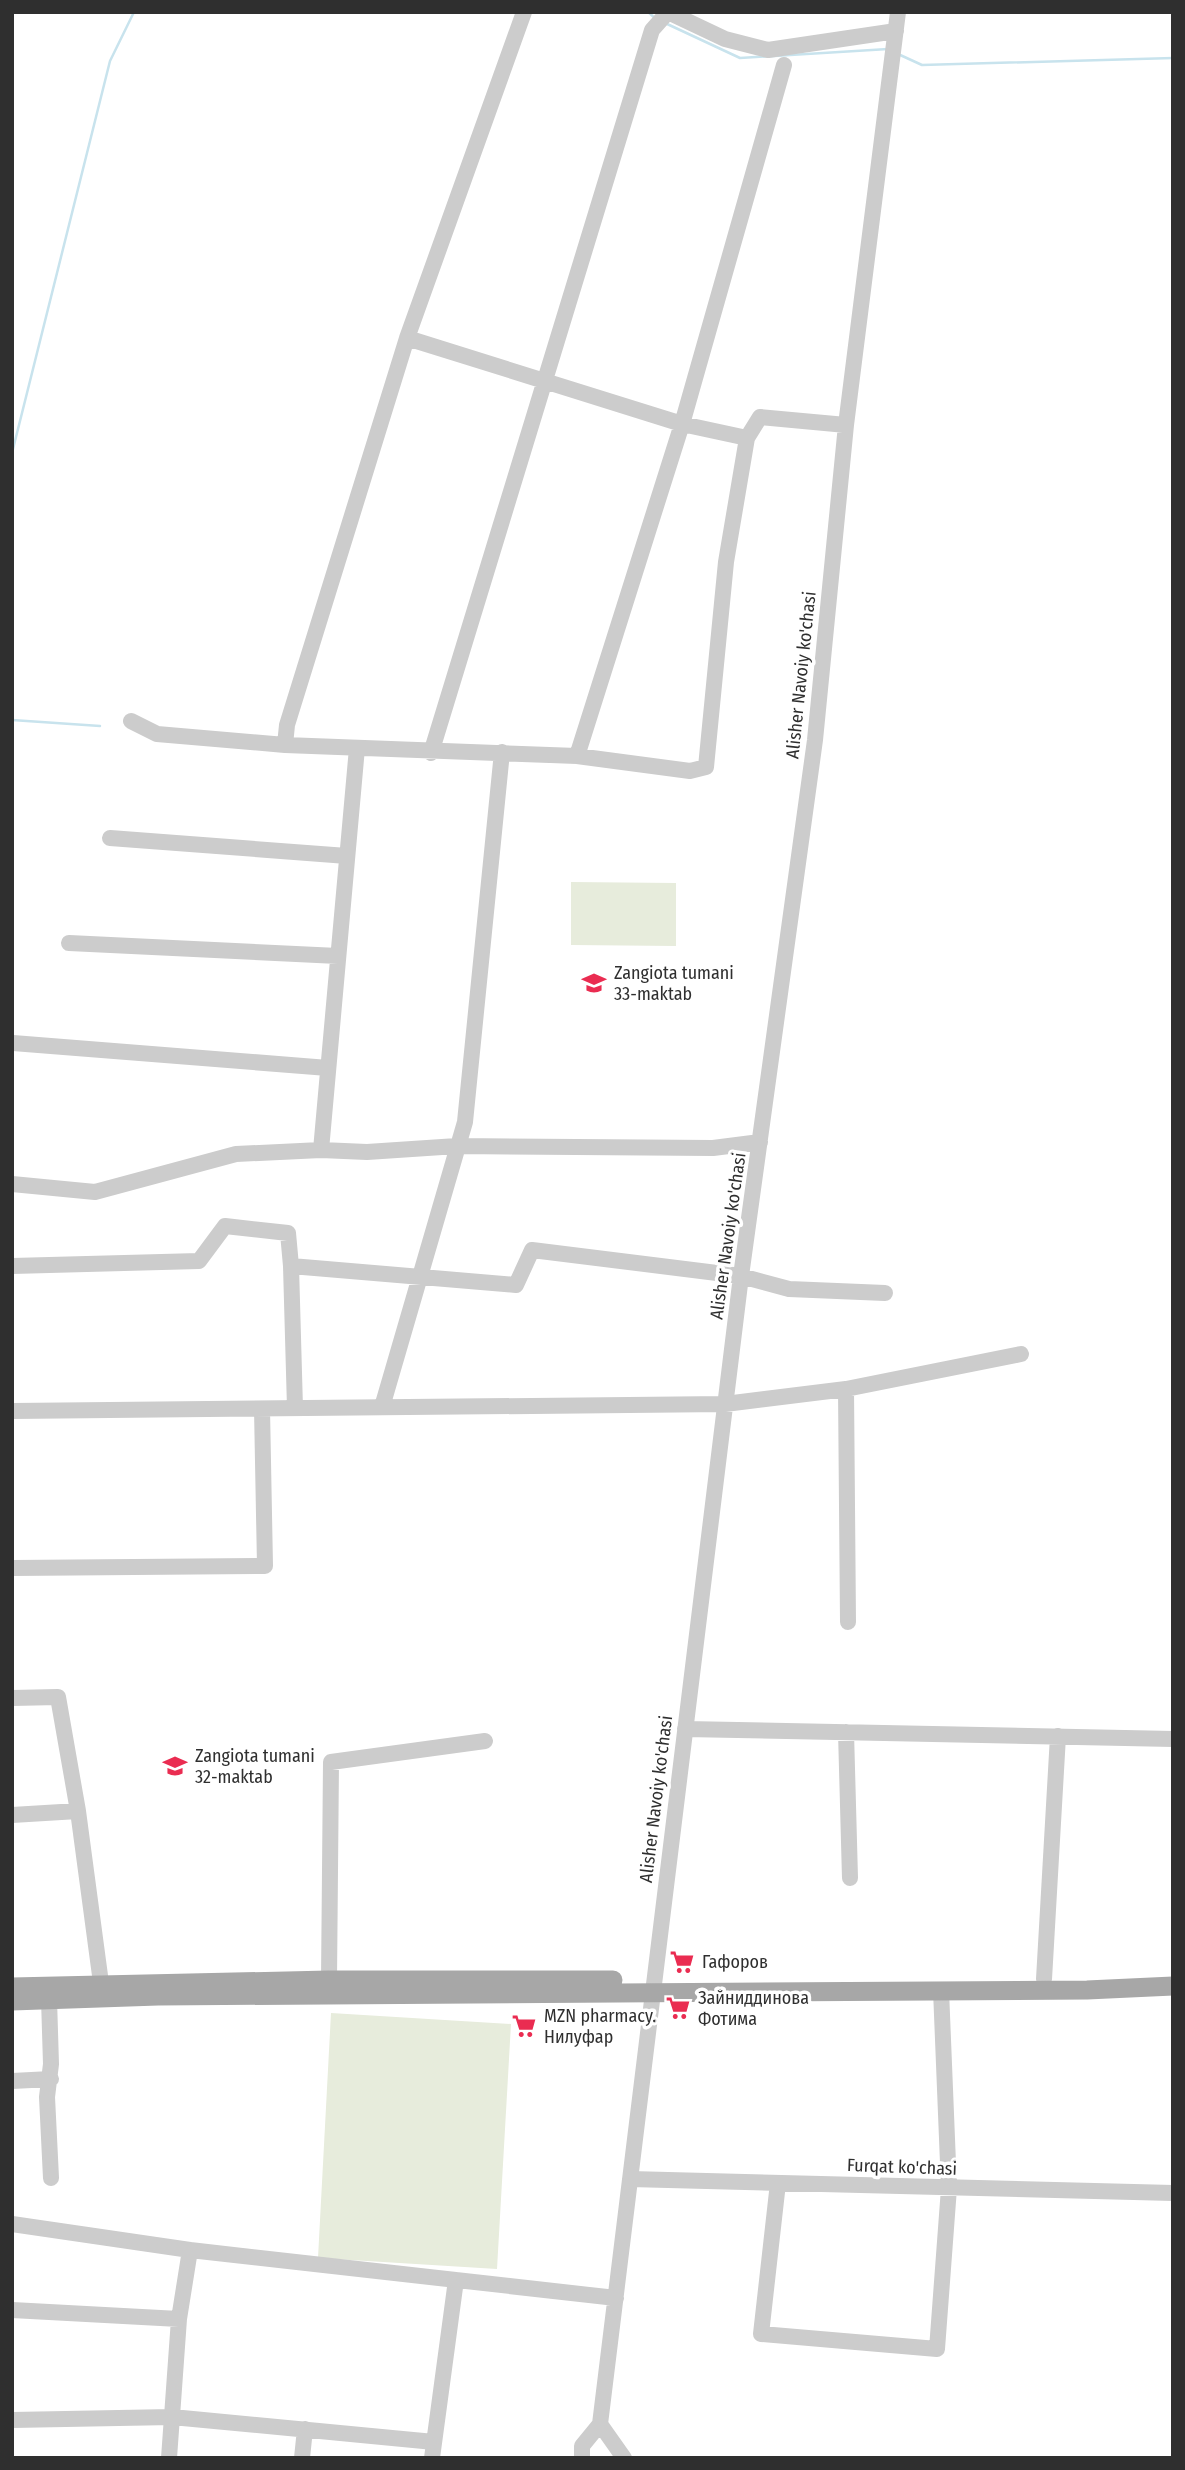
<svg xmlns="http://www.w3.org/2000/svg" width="1185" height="2470" font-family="'Fira Sans Condensed',sans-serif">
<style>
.grass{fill:#e7ecdc}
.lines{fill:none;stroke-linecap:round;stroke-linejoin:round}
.stream{stroke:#c8e3ed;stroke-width:2.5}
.minor{stroke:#ccc;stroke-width:16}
.major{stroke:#a7a7a7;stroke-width:19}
.labels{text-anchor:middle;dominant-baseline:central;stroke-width:7;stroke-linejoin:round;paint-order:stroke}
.street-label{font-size:18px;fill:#2f2f2f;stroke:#fff}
.poi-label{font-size:18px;fill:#2f2f2f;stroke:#fff;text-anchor:start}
</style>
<rect width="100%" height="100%" fill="#fff"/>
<!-- grass -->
<path class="grass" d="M571 882 676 883V946L571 945Z
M331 2013 511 2024 497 2269 318 2258Z"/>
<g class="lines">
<!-- stream -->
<path class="stream" d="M648 12 656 19
M665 23 740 58 888 49
M898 54 922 65 1173 58
M12 453 110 61 134 12
M12 720 100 726"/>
<!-- minor -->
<path class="minor" d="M407 338 682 424 747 438
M131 721 157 734 285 745 577 756 690 771 706 767 726 562 747 438 760 417 846 425
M285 745 287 725 407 338 524 12
M431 753 652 30 668 12 725 39 768 50 896 31
M577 756 682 424 784 65
M110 838 347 856
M69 943 338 956
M13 1043 328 1068
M321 1150 357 748
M12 1184 95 1192 236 1154 321 1150 367 1152 457 1146 713 1148 760 1142
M12 1266 199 1261 225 1226 288 1233 291 1266 516 1285 532 1250 741 1276 789 1289 885 1293
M291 1266 295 1408
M846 1389 848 1622
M382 1407 465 1122 502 752
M12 1411 725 1404 846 1389 1021 1354
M12 1568 265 1566 262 1409
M12 1698 58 1697 78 1811 101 1983
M685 1729 1173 1739
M846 1732 850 1878
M12 1815 78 1811
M1044 1979 1058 1736
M329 1980 331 1762 485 1741
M49 1999 51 2064 47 2097 51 2178
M12 2081 51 2079
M630 2179 1173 2193
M778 2183 761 2334 937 2349 949 2188 941 1990
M12 2224 190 2250 616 2298
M12 2310 179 2319
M12 2420 172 2417 434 2442
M600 2424 741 1276 815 740 846 425 898 12
M600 2424 624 2458
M169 2458 179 2319 190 2250
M302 2458 305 2429
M432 2458 456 2280
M582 2458V2446L600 2424"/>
<!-- major -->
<path class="major" d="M12 1987 329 1980H613
M12 2001 158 1996 1087 1990 1173 1986"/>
</g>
<!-- icons -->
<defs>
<g id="school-bare" transform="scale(1.89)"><path d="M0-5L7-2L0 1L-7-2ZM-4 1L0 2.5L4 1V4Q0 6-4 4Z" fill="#ea2c51" stroke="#fff" stroke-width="2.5" paint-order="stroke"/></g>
<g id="supermarket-bare" transform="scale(1.89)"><path d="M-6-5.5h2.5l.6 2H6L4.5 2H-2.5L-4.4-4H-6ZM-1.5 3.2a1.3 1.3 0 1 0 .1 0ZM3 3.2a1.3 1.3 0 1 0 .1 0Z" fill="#ea2c51" stroke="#fff" stroke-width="2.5" paint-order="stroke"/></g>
</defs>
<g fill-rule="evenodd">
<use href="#school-bare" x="594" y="983"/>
<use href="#school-bare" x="175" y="1766"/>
<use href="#supermarket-bare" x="682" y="1962"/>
<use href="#supermarket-bare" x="678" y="2008"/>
<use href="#supermarket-bare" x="524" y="2026"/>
</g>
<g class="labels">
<!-- street labels -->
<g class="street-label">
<text transform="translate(801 675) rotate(-84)">Alisher Navoiy ko'chasi</text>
<text transform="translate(728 1236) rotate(-82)">Alisher Navoiy ko'chasi</text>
<text transform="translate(656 1799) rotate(-83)">Alisher Navoiy ko'chasi</text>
<text transform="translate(902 2167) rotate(2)">Furqat ko'chasi</text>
</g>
<!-- poi labels -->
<g class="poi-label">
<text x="614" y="973">Zangiota tumani<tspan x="614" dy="21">33-maktab</tspan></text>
<text x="195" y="1756">Zangiota tumani<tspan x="195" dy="21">32-maktab</tspan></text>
<text x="702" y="1962">Гафоров</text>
<text x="698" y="1998">Зайниддинова<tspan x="698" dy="21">Фотима</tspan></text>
<text x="544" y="2016">MZN pharmacy.<tspan x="544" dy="21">Нилуфар</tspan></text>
</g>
</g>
<!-- border -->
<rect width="1185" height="2470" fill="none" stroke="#2f2f2f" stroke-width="28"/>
</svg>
